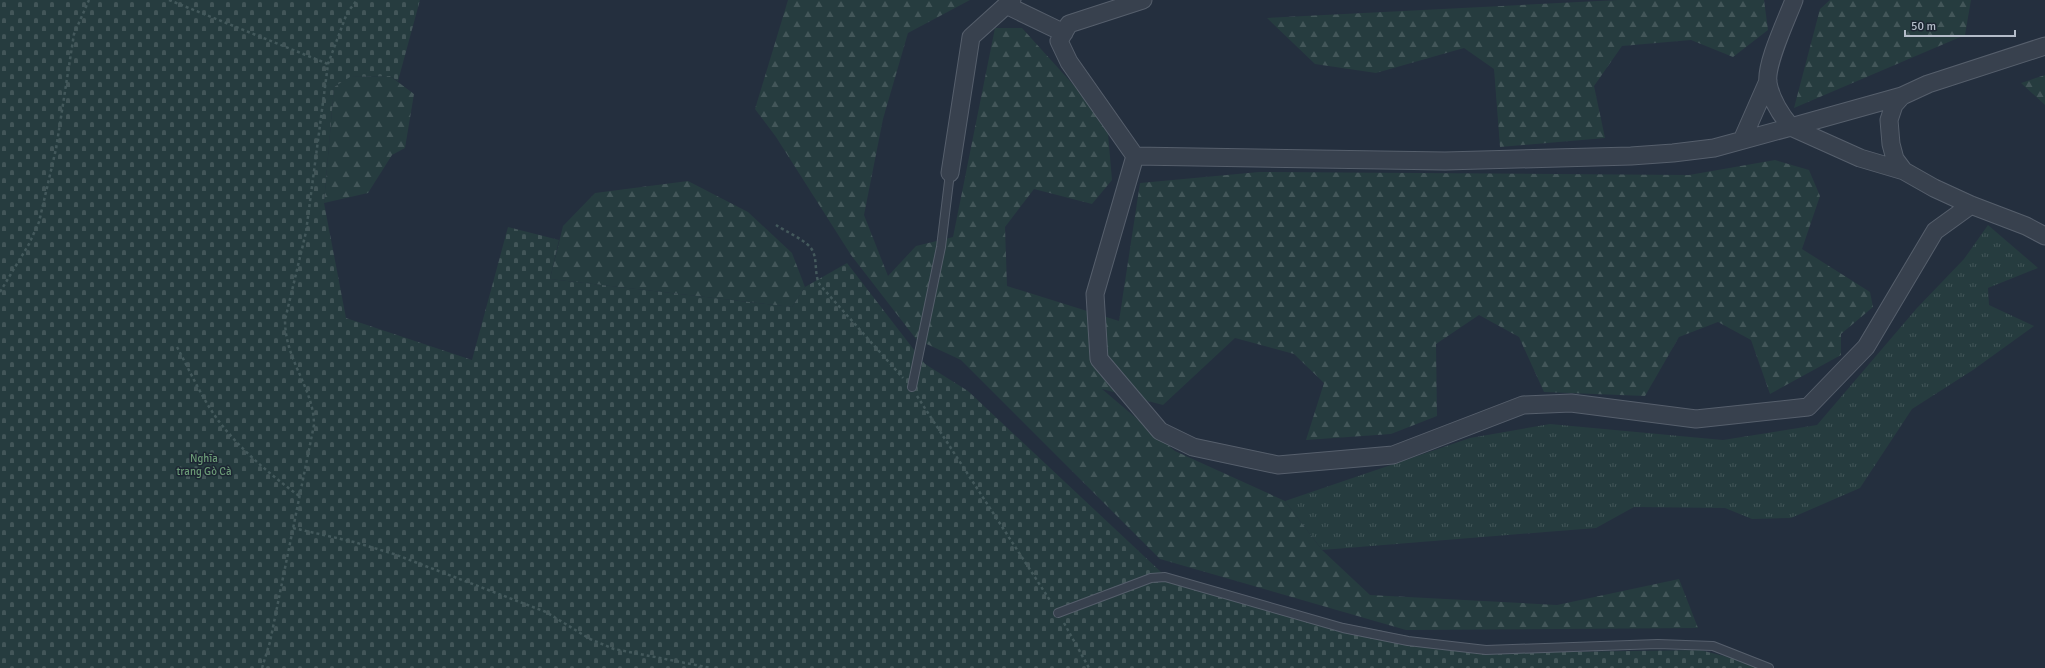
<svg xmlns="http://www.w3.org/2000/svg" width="2045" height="668" font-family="Signika,sans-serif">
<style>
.grass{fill:url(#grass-tufts)}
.forest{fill:url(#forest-firs)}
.cemetery{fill:url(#cemetery-stones)}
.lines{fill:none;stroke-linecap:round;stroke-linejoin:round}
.lane-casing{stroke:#565f6c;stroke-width:10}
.street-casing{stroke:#565f6c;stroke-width:19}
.path{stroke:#44595c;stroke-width:2.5;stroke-dasharray:3 3;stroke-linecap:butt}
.lane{stroke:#38414e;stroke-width:8}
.street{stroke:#38414e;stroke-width:17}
.labels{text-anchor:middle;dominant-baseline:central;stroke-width:3;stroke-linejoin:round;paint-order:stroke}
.park-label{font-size:11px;fill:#6b9a76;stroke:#1d2633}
</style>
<defs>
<pattern id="grass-tufts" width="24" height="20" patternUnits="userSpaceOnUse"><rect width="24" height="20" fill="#263c3f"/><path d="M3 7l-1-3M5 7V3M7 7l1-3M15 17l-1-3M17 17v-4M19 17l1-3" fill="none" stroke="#435659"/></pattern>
<pattern id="forest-firs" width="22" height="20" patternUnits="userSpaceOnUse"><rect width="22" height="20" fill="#263c3f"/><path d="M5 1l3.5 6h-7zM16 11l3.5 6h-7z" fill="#435659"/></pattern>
<pattern id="cemetery-stones" width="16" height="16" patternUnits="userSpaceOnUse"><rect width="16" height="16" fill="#263c3f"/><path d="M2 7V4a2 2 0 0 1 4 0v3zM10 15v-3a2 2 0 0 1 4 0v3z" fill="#435659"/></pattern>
</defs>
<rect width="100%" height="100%" fill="#242f3e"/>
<!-- grass -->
<path class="grass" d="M1988 225 2038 268 1988 288 1989 305 2034 326 1973 370 1912 409 1860 488 1791 518 1752 519 1725 508 1634 507 1596 528 1322 550 1285 501 1470 438 1550 424 1723 440 1817 425 1917 308 1964 259Z"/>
<!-- forest -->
<path class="forest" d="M788 0H970L908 33 883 119 864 215 888 276 916 246 953 237 995 28H1022L1107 122 1112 180 1092 204 1034 189 1005 227 1007 286 1119 321 1140 183 1259 172 1689 175 1775 160 1809 170 1820 196 1802 249 1870 292 1873 307 1841 334V355L1770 394 1751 340 1718 322 1679 337 1645 396 1544 392 1519 337 1479 315 1436 344 1437 416 1391 434 1306 440 1324 383 1294 354 1235 338 1163 405 1102 389 1175 451 1285 501 1322 550 1370 595 1557 605 1679 579 1698 628 1406 630 1160 559 961 360 916 339 851 255 776 137 755 109Z
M1618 0H1764L1768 30 1733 57 1691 40 1622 46 1594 86 1605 138 1500 147 1494 69 1464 48 1376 73 1315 64 1267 18Z
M1830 0H1971L1965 35 1794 108 1820 9Z
M2045 75V105L2021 83Z
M390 76 414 94 405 148 392 155 368 193 324 203 334 87 349 77Z
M688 181 748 212 792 253 805 287 792 307 550 279 563 226 595 193Z"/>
<!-- cemetery -->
<path class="cemetery" d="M0 0H420L398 81 390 76 350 77 334 87 324 203 346 318 472 360 508 227 559 240 550 279 792 307 805 287 847 263 925 364 968 391 1161 572 1337 622 1495 653 1700 650 1772 668H0Z"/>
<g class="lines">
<!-- lane casing -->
<g class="lane-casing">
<path id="lane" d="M912 387 941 247 950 173
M1058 613 1151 578 1165 577 1343 628 1408 641 1486 650 1658 644 1713 646 1769 668"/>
</g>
<!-- street casing -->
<g class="street-casing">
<path id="street" d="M1143 0 1069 24 1059 41 1069 62 1135 156 1095 294 1099 359 1160 431 1193 447 1278 465 1393 455 1523 405 1571 403 1696 419 1808 407 1866 347 1935 231 1971 205
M1794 0C1787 19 1765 64 1768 83 1771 99 1780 114 1791 127L1902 96
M1006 5 1064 33
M2045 46 1928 84 1902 96 1894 105 1889 120 1891 144 1895 159 1904 171 1934 188 1971 205 2026 226 2045 236
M1742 140 1768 81
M1135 156 1445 161 1631 156 1673 153 1714 148 1791 127 1860 158 1904 171
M950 173 971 37 1012 0"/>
</g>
<!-- path -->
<path class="path" d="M169 0 328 64
M776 225C785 231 803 239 810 247 819 257 813 274 820 285L903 378
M0 292 29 244 39 222 56 149 74 34 89 0
M177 347C191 373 203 401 221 424 243 452 271 475 299 496
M917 396 1053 605
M293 528 354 542 394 554 546 612 590 639 614 649 711 668
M1064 623 1089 668
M262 668 270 642 314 425C314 388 285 361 285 320L306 232 328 64 347 13 357 0"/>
<!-- lane -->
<use href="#lane" class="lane"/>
<!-- street -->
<use href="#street" class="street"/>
</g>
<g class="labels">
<!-- park labels -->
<g class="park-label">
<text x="204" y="458">Nghĩa<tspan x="204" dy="13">trang Gò Cà</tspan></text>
</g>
</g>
<!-- scale -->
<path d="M1905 30v6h110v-6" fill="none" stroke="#b4bcc9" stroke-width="2"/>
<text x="1911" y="30" font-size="12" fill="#b4bcc9" stroke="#1d2633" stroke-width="3" paint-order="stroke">50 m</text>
</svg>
